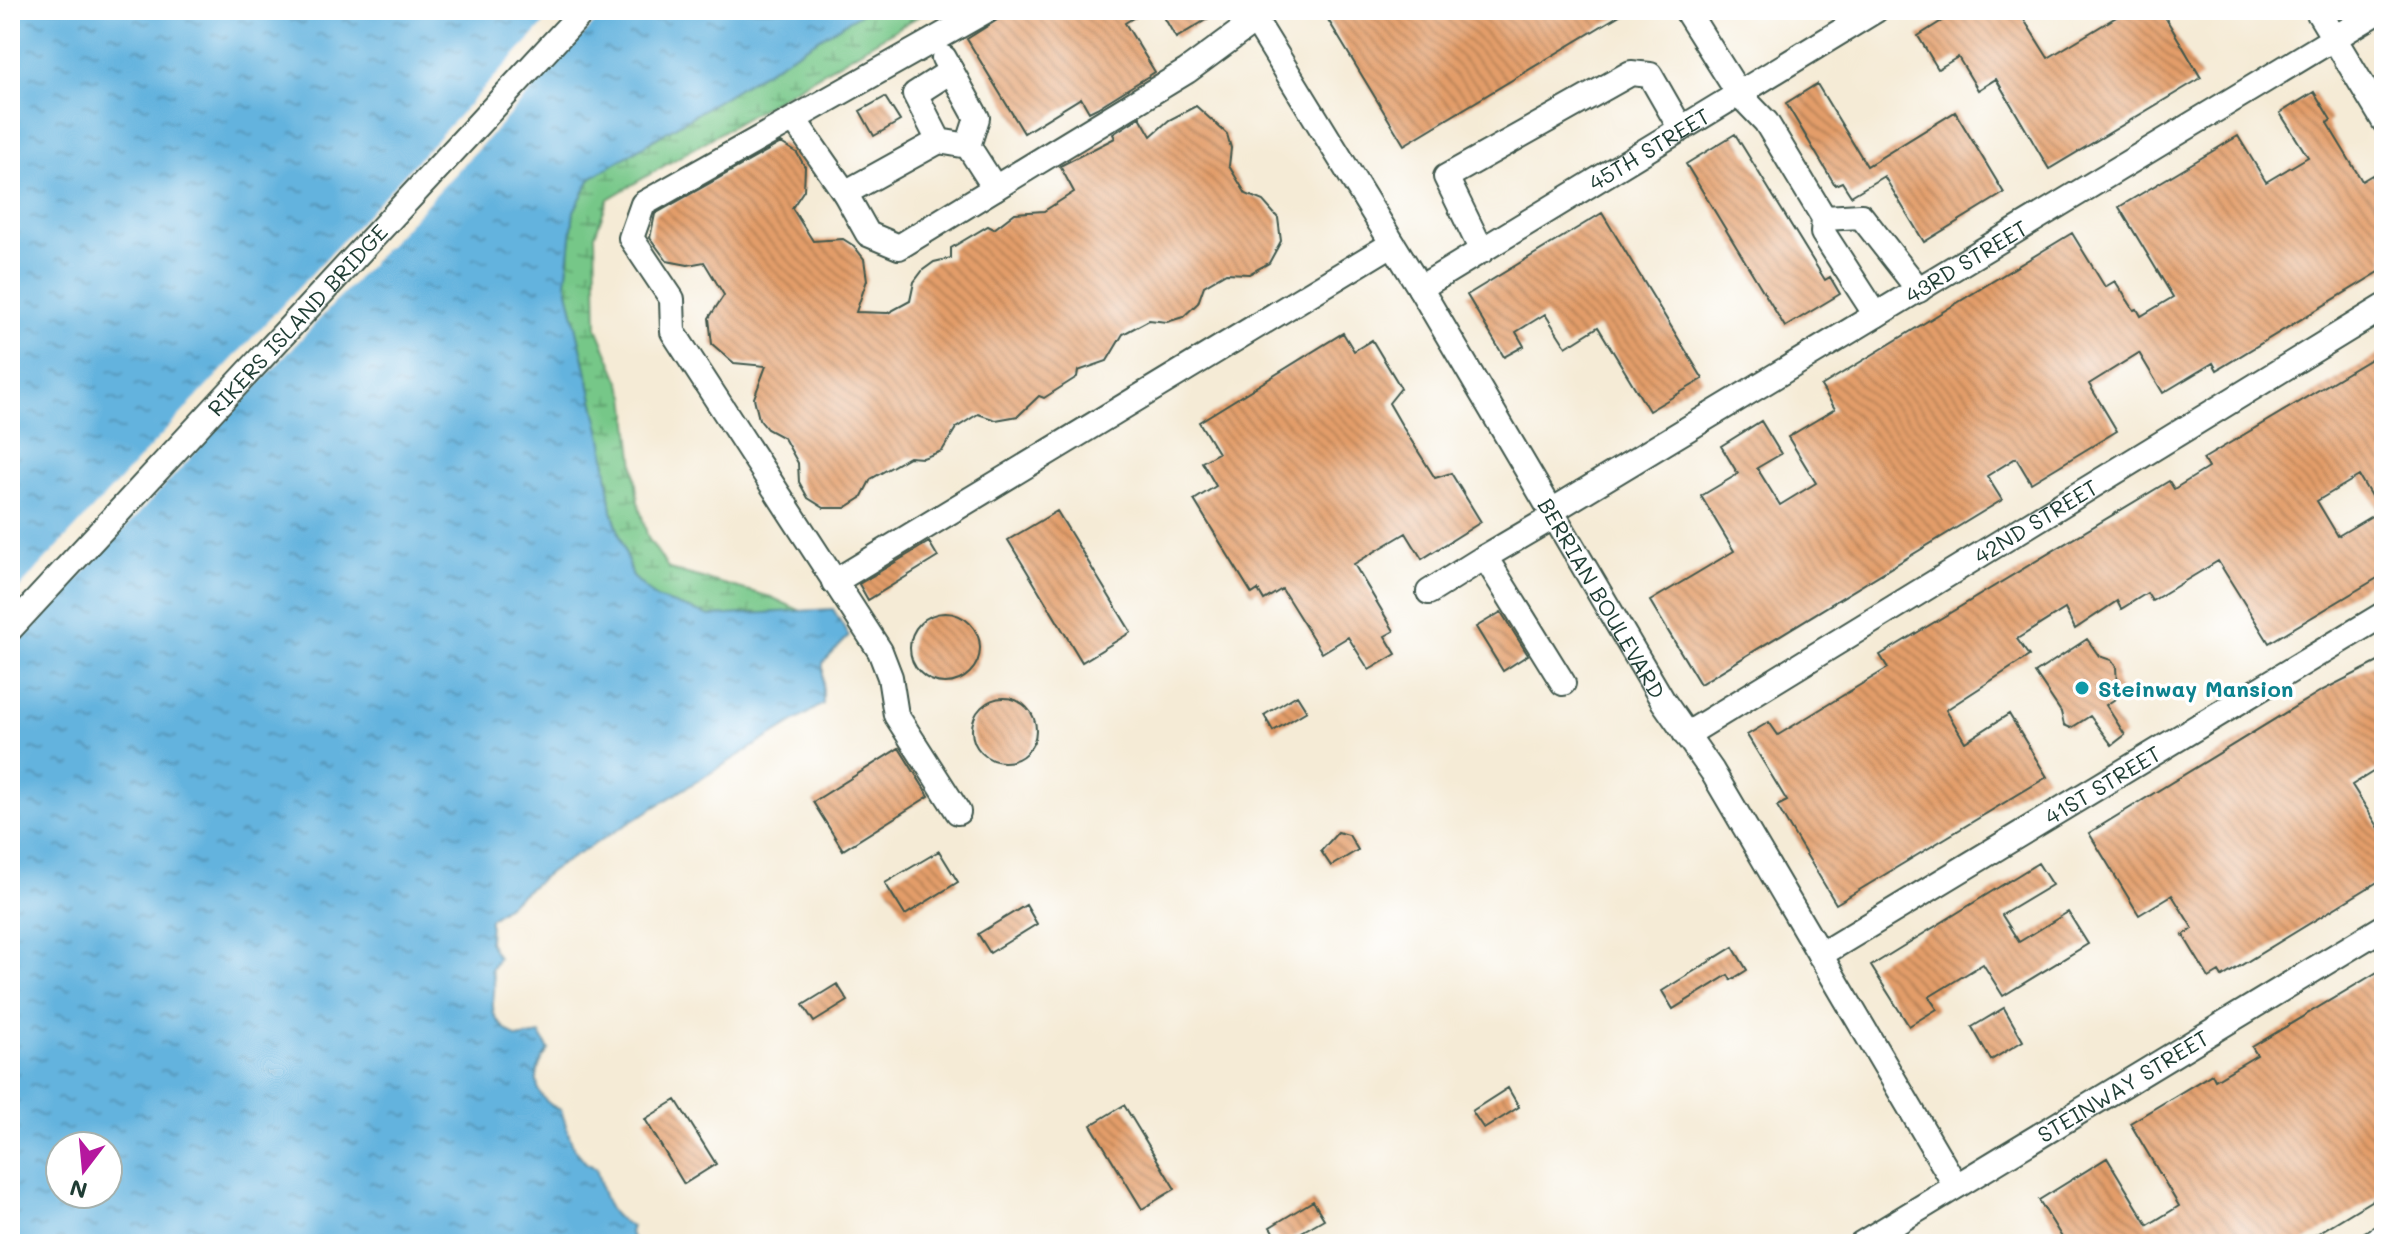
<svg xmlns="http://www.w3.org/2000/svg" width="2394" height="1254" font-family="Mali,sans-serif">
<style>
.wetland{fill:url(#wetland-marsh);stroke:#4a825e;stroke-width:2}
.water{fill:url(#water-ripples);stroke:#427889;stroke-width:2;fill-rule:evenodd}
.pier{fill:#f5ebd6}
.building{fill:url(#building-back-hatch);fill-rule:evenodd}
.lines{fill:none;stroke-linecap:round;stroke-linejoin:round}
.minor-casing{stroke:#3f574c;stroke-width:28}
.minor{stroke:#fff;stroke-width:24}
.culture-dot{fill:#0f9aa8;stroke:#fff;stroke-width:3}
.labels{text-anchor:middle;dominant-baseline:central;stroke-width:7;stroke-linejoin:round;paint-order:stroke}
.street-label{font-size:22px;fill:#1f3d34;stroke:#fff}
.culture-label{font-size:22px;font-weight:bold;fill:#0d838f;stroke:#fff;text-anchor:start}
</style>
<defs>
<pattern id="wetland-marsh" width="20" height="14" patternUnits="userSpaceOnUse" patternTransform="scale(2)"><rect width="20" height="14" fill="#76c788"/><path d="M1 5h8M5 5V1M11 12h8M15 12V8" fill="none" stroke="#60a370"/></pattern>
<pattern id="water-ripples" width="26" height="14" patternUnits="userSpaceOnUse" patternTransform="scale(2)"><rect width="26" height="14" fill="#64b3de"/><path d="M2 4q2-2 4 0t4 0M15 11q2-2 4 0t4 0" fill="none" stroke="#5293b5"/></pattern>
<pattern id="building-back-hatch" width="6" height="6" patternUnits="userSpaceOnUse" patternTransform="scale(2)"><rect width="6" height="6" fill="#e39d69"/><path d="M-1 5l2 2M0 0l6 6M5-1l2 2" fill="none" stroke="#b78157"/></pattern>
</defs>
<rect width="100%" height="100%" fill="#fff"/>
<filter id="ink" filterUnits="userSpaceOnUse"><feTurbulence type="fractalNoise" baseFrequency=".0125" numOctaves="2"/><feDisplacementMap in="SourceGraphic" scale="16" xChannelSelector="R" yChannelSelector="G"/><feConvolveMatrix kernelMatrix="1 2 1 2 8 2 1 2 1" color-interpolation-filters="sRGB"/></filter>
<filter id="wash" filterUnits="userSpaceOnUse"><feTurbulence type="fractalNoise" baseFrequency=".006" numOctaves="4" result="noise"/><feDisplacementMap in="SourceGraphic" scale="32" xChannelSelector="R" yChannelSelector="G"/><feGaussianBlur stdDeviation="1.8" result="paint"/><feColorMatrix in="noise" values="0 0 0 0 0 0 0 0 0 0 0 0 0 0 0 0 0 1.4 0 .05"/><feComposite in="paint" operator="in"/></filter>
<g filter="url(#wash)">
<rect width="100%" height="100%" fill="#f5ebd6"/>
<!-- wetland -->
<path class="wetland" d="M866 10H929L608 199 595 235 597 328 626 396 638 502 648 538 669 569 771 597 801 611 710 616 656 598 633 577 612 511 603 443 566 282 574 211 591 178Z"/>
<!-- water -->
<path class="water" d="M10 10H866L591 178 574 211 566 282 603 443 612 511 633 577 656 598 710 616 833 609 849 636 823 663V704L552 870 490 919 489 942 498 958 491 970C503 999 475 1010 517 1038L540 1034 549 1050C530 1072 533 1099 561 1110L573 1147 586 1163 596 1168C603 1191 605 1218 632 1226L630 1233 635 1244H10ZM60 1146H108V1194H60Z"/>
<!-- pier -->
<path class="pier" d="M557 10H607L10 652V598Z"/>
<g id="blocks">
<!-- building -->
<path class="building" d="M1013 10H1146L1125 23 1155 72 1097 108 1089 112 1081 98 1024 133 967 39Z
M1160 10H1222L1176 38Z
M1340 10H1628L1404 145 1327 18Z
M1959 10H1992L1996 17 2008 10H2018L2048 58 2128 10H2161L2201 78 2049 169 1996 79 1978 90 1958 57 1938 69 1918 36Z
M1817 84 1867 166 1955 112 2004 193 1924 242 1884 176 1851 196 1842 182 1835 185 1786 103Z
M2314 92 2331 120 2327 123 2362 181 2372 175 2384 195V269L2217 370 2213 363 2163 393 2139 353 2089 384 2117 431 2031 483 2016 458 1987 476 2002 500 1700 684 1650 601 1734 551 1701 496 1738 474 1721 446 1761 421 1781 454 1757 468 1780 505 1816 483 1788 437 1835 409 1821 386 2072 233 2105 287 2115 281 2134 310 2137 309 2141 316 2173 297 2119 207 2238 136 2266 182 2308 157 2280 113Z
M885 97 900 121 874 136 860 111Z
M1196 106 1227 134 1231 148 1229 166 1246 194 1263 201 1278 218 1281 241 1269 263 1249 274 1226 273 1204 286 1198 303 1183 317 1167 322 1149 320 1123 334 1107 361 1078 371 1077 377 1044 398 1039 396 1018 416 996 420 978 414 956 428 942 451 923 458 909 457 871 479 861 498 845 508H824L808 498 799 482 798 463 784 438 767 429 759 419 754 398 766 366 734 363 712 344 709 318 724 295 704 262 688 265 667 261 650 238 655 214 781 143 797 153 805 167 804 190 792 208 813 241 843 239 854 246 864 259 867 280 856 312 888 313 910 301 914 282 923 270 934 262 951 258V248L988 226 994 229 1015 213 1044 211 1074 192 1060 166 1115 138 1113 134 1140 117 1151 136 1169 120Z
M1735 134 1825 280 1830 277 1840 294 1785 327 1686 164Z
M1602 213 1703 379 1649 411 1598 327 1566 347 1545 314 1516 332 1524 346 1504 357 1467 295Z
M1343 333 1354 351 1372 340 1401 388 1389 403 1404 429 1435 478 1451 473 1481 522 1422 559 1406 533 1354 564 1394 631 1385 636 1396 654 1369 670 1348 637 1322 653 1282 589 1264 600 1258 590 1252 594 1194 500 1216 486 1202 462 1218 453 1199 422Z
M2384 351V574L2269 643 2218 561 2152 601 2147 593 2121 609 2117 601 2075 629 2065 609 2017 639 2029 656 1946 710 1965 742 2009 714 2047 777 1836 904 1777 806 1787 801 1747 735 1769 722 1778 735 1888 668 1880 655 2169 481 2174 489 2208 468 2203 459ZM2359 476 2380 511 2338 536 2317 501Z
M1057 511 1131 632 1082 662 1008 540Z
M929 542 938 557 868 600 859 584Z
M1501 612 1528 655 1503 671 1476 627Z
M910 648a35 35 0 1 1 70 0a35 35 0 1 1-70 0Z
M2087 639 2099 656 2111 660 2116 667 2117 684 2123 694 2106 705 2125 735 2112 745 2090 716 2071 728 2064 725 2061 712 2035 673Z
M2384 659V765L2352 785 2384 836V878L2222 977 2219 972 2209 978 2183 935 2193 929 2172 895 2139 915 2089 833 2319 692Z
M1297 695 1307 711 1273 731 1264 715Z
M972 730a32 32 0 1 1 64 0a32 32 0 1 1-64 0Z
M899 748 929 796 843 850 813 802Z
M1338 832 1349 835 1358 850 1331 866 1321 851Z
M939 851 958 882 905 915 885 883Z
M2038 863 2052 885 2002 915 2019 942 2068 912 2088 944 2003 996 1983 964 1929 997 1937 1009 1909 1026 1871 966Z
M1026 905 1037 924 990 953 978 934Z
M1733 947 1747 970 1731 980 1728 975 1673 1009 1662 991Z
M2384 968V1193L2300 1244H2066L2039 1200 2107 1158 2148 1225 2179 1206 2130 1123 2212 1074 2215 1080 2257 1055 2252 1047Z
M837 984 848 1001 814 1022 803 1005Z
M2004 1008 2023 1041 1991 1060 1972 1027Z
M1508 1088 1519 1107 1484 1129 1472 1111Z
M676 1100 716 1164 684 1184 645 1119Z
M1124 1105 1175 1189 1142 1209 1091 1125Z
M1313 1201 1324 1219 1281 1244 1270 1227Z"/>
</g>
</g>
<g filter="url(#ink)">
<use href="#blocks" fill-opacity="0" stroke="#3f574c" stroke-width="2"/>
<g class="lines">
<!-- minor casing -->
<g class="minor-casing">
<g id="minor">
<path id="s1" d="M1249 10 1420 288 1663 701 1712 771 1956 1186"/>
<path d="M1686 10 1739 94 1766 122 1824 218 1823 233 1876 315"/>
<path d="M2317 10 2384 121"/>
<path d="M944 58 977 118 968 146"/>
<path d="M951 71 915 94 939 141 968 146 995 188 1187 71 1256 20"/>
<path d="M795 121 845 193 939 141"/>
<path d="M845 193 868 234 899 247 995 188"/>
<path d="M1824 218 1861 216 1919 290"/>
<path d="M1482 251 1446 177 1631 73 1650 75 1681 129"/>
<path id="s2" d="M1420 288 1876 10"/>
<path id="s3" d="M1550 512 2381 10"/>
<path d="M1553 517 1485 557 1563 683"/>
<path d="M834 582 1392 244"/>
<path d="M1429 592 1485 557"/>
<path id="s4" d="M10 629 584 10"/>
<path id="s5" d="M1686 735 2384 307"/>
<path d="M958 812 896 715 890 677 880 651 673 332 672 299 631 238 643 204 987 10"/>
<path id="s6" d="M1820 955 2384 614"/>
<path id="s7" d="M1861 1244 2384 927"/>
<path d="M2370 1244 2384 1236"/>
</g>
</g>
<!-- minor -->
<use href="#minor" class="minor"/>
</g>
</g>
<!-- markers -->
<circle class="culture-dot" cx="2082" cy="688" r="8"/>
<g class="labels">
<!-- street labels -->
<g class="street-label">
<text stroke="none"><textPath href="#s2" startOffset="268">45TH STREET</textPath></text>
<text stroke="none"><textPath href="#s3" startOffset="486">43RD STREET</textPath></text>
<text stroke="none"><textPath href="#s4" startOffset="422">RIKERS ISLAND BRIDGE</textPath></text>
<text stroke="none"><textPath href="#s5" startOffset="410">42ND STREET</textPath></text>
<text stroke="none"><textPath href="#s1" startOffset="686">BERRIAN BOULEVARD</textPath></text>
<text stroke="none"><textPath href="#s6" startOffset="330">41ST STREET</textPath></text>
<text stroke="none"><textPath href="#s7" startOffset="306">STEINWAY STREET</textPath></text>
</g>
<!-- culture labels -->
<g class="culture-label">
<text x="2098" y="688">Steinway Mansion</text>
</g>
</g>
<!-- margin -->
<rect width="2394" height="1254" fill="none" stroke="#fff" stroke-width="40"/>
<!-- north arrow -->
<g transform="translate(84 1170) rotate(196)"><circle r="38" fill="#ffffff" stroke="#a5b1ae" stroke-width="2"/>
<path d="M0-6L14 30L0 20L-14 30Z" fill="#b5179e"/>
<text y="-12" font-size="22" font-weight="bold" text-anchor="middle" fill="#1f3d34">N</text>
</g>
</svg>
